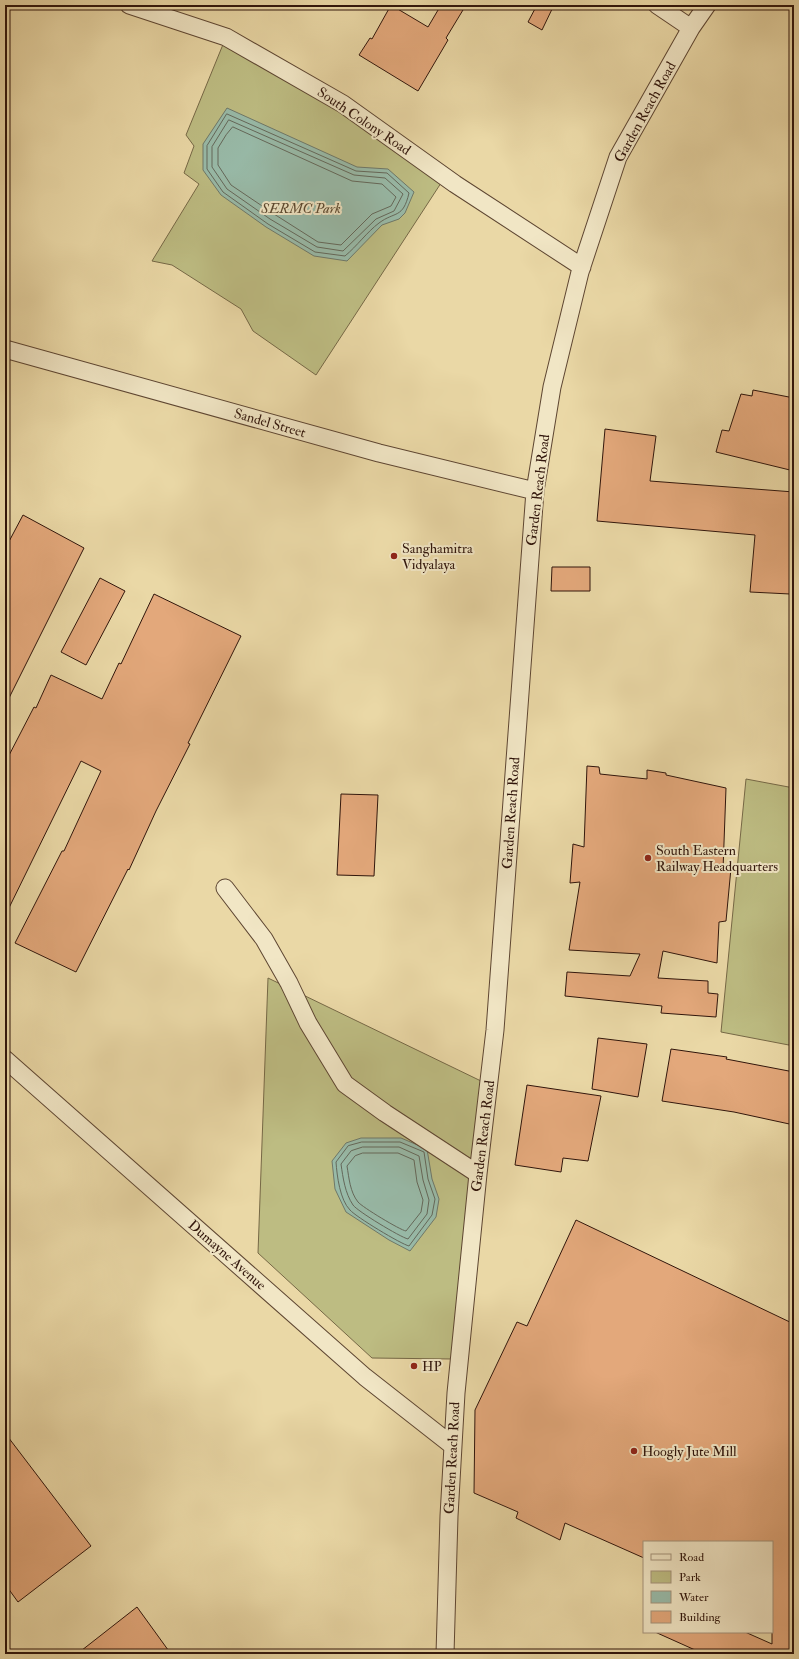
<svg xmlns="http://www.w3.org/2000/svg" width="799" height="1659" font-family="'IM FELL Double Pica',serif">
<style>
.green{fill:#bdbc82;stroke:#766846}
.water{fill:#98baa8;stroke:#6e7869}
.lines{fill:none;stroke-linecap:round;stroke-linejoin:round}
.shore{stroke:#64685a;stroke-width:1}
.building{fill:#e3a87b;stroke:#30150b}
.street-casing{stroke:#5e4632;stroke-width:19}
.street{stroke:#f1e6c5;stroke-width:17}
.poi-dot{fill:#8f2418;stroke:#f1e6c5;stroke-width:1.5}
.labels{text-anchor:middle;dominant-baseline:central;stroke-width:4;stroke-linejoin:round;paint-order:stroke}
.street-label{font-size:14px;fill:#30150b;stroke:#f1e6c5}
.park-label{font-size:14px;font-style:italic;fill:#5a472f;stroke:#f1e6c5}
.poi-label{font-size:14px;fill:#30150b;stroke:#f1e6c5;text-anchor:start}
</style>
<rect width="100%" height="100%" fill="#ead8a6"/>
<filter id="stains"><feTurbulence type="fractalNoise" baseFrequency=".005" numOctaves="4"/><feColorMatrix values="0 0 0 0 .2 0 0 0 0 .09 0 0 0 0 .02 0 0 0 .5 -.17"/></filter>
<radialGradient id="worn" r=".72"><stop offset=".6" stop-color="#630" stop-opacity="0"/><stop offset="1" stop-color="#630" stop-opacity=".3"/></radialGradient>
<!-- green -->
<path class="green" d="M224 42 339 106 443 180 316 375 253 331 241 309 172 265 152 261 199 184 184 173 194 146 186 135Z
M746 779 794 788V1046L721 1032Z
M268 978 481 1081 453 1359 372 1358 258 1253Z"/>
<!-- water -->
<path class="water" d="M227 108 357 167 388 169 414 192 405 213 399 219 382 225 347 261 314 256 266 227 221 195 203 170V144Z
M361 1138H401L427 1149 432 1179 439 1199 436 1217 410 1251 389 1240 346 1212 335 1189 332 1161 346 1143Z"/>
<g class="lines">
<!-- shore -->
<path class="shore" d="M227 114 356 171 387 173 409 193C403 219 395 211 379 223 367 232 357 246 345 256L315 252 268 224 223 192 207 169V146Z
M229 120 354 175 385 178 403 194 394 211 376 219 343 251 317 247 270 219 227 189 212 167V147Z
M233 127 352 181 382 184 396 197 391 206 372 214 341 245 318 242 274 214 231 185 218 165V148L226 135Z
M362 1142H400L424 1152 428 1179 435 1199 432 1215 409 1246C401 1244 356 1217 350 1210 340 1200 337 1176 336 1162L348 1146Z
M363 1147H399L419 1156 423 1180 429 1200 427 1214 408 1239C400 1237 357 1211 353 1205 345 1193 343 1178 341 1164L351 1151Z
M363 1153H398L414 1160 417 1182 423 1200 421 1212 406 1231C400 1230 362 1207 358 1202 350 1192 349 1178 347 1166L355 1156Z"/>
</g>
<!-- building -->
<path class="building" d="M391 5 428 27 441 5H466L446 38 448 40 418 91 359 55 370 38 372 39Z
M537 5H554L542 30 528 22Z
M753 390 794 398V471L716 452 722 430 729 431 741 394 752 396Z
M605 429 656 436 650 481 794 492V567L790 594 750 592 755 535 597 521Z
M23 515 84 548 5 706V549Z
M552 567H590V591H551Z
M100 578 125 591 86 665 61 652Z
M154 594 241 636 188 743 190 744 156 811 129 870 128 869 76 972 15 943 62 851H64L101 771 81 761 5 916V763L34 707 36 708 51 675 102 699 119 663 121 664Z
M587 766 599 767 600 774 647 779V770L666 773V775L726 788 723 870 731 868 726 921 719 922 717 963 663 951 658 978 708 981V993L718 994 716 1017 661 1013 662 1006 565 996 567 972 630 976 640 954 569 950 580 882 570 883 573 844 584 847Z
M341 794 378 795 374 876 337 875Z
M598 1038 647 1044 638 1097 592 1089Z
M671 1049 727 1057 726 1059 794 1072V1125L734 1112 662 1101Z
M527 1085 601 1096 588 1161 563 1158 561 1172 515 1165Z
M576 1220 794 1324V1654H704L655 1632H745L772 1644V1542H644V1558L565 1523 560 1540 516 1518 518 1512 474 1493 475 1410 517 1322 527 1326Z
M5 1433 91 1546 18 1602 5 1584Z
M137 1607 171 1654H77Z"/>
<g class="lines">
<!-- street casing -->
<g class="street-casing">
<path id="street" d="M129 5 226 37 343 104 455 184 582 267
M657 5 691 28
M5 349 379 453 535 491
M225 888 264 939 289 983 308 1023 345 1084 385 1113 478 1174
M5 1059 365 1377 453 1446
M445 1654 449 1516 456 1393 478 1174 495 1030 535 491 552 387 580 272 618 157 691 28 707 5"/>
</g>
<!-- street -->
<use href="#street" class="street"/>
</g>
<!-- markers -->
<g class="poi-dot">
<circle cx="394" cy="556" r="4"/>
<circle cx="648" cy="858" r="4"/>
<circle cx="414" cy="1366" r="4"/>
<circle cx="634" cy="1451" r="4"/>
</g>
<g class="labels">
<!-- street labels -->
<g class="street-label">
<text transform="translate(645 112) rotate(-61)">Garden Reach Road</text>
<text transform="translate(364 121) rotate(34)">South Colony Road</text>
<text transform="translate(270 423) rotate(16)">Sandel Street</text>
<text transform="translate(538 490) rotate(-83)">Garden Reach Road</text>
<text transform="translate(511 813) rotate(-86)">Garden Reach Road</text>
<text transform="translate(483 1136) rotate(-83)">Garden Reach Road</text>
<text transform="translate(227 1255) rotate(41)">Dumayne Avenue</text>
<text transform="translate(452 1458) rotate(-87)">Garden Reach Road</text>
</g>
<!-- park labels -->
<g class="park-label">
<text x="301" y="208">SERMC Park</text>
</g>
<!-- poi labels -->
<g class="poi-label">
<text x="402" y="548">Sanghamitra<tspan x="402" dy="16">Vidyalaya</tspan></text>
<text x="656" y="850">South Eastern<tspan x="656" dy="16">Railway Headquarters</tspan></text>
<text x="422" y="1366">HP</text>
<text x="642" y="1451">Hoogly Jute Mill</text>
</g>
</g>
<!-- margin -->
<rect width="799" height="1659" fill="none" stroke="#ead8a6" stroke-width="20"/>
<rect x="6" y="6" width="787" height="1647" fill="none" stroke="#30150b" stroke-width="2"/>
<rect x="10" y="10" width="779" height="1639" fill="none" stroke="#30150b"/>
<!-- legend -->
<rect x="643" y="1541" width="130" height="92" fill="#f1e6c5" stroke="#a4927b"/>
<rect x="651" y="1554" width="20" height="6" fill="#f1e6c5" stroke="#a4927b"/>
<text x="679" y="1561" font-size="12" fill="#30150b">Road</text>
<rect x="651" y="1571" width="20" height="12" fill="#bdbc82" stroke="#a4927b"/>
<text x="679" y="1581" font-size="12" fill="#30150b">Park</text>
<rect x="651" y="1591" width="20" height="12" fill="#98baa8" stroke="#a4927b"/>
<text x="679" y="1601" font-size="12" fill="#30150b">Water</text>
<rect x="651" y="1611" width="20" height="12" fill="#e3a87b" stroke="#a4927b"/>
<text x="679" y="1621" font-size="12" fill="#30150b">Building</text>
<rect width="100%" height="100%" filter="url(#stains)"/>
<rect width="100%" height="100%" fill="url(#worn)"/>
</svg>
